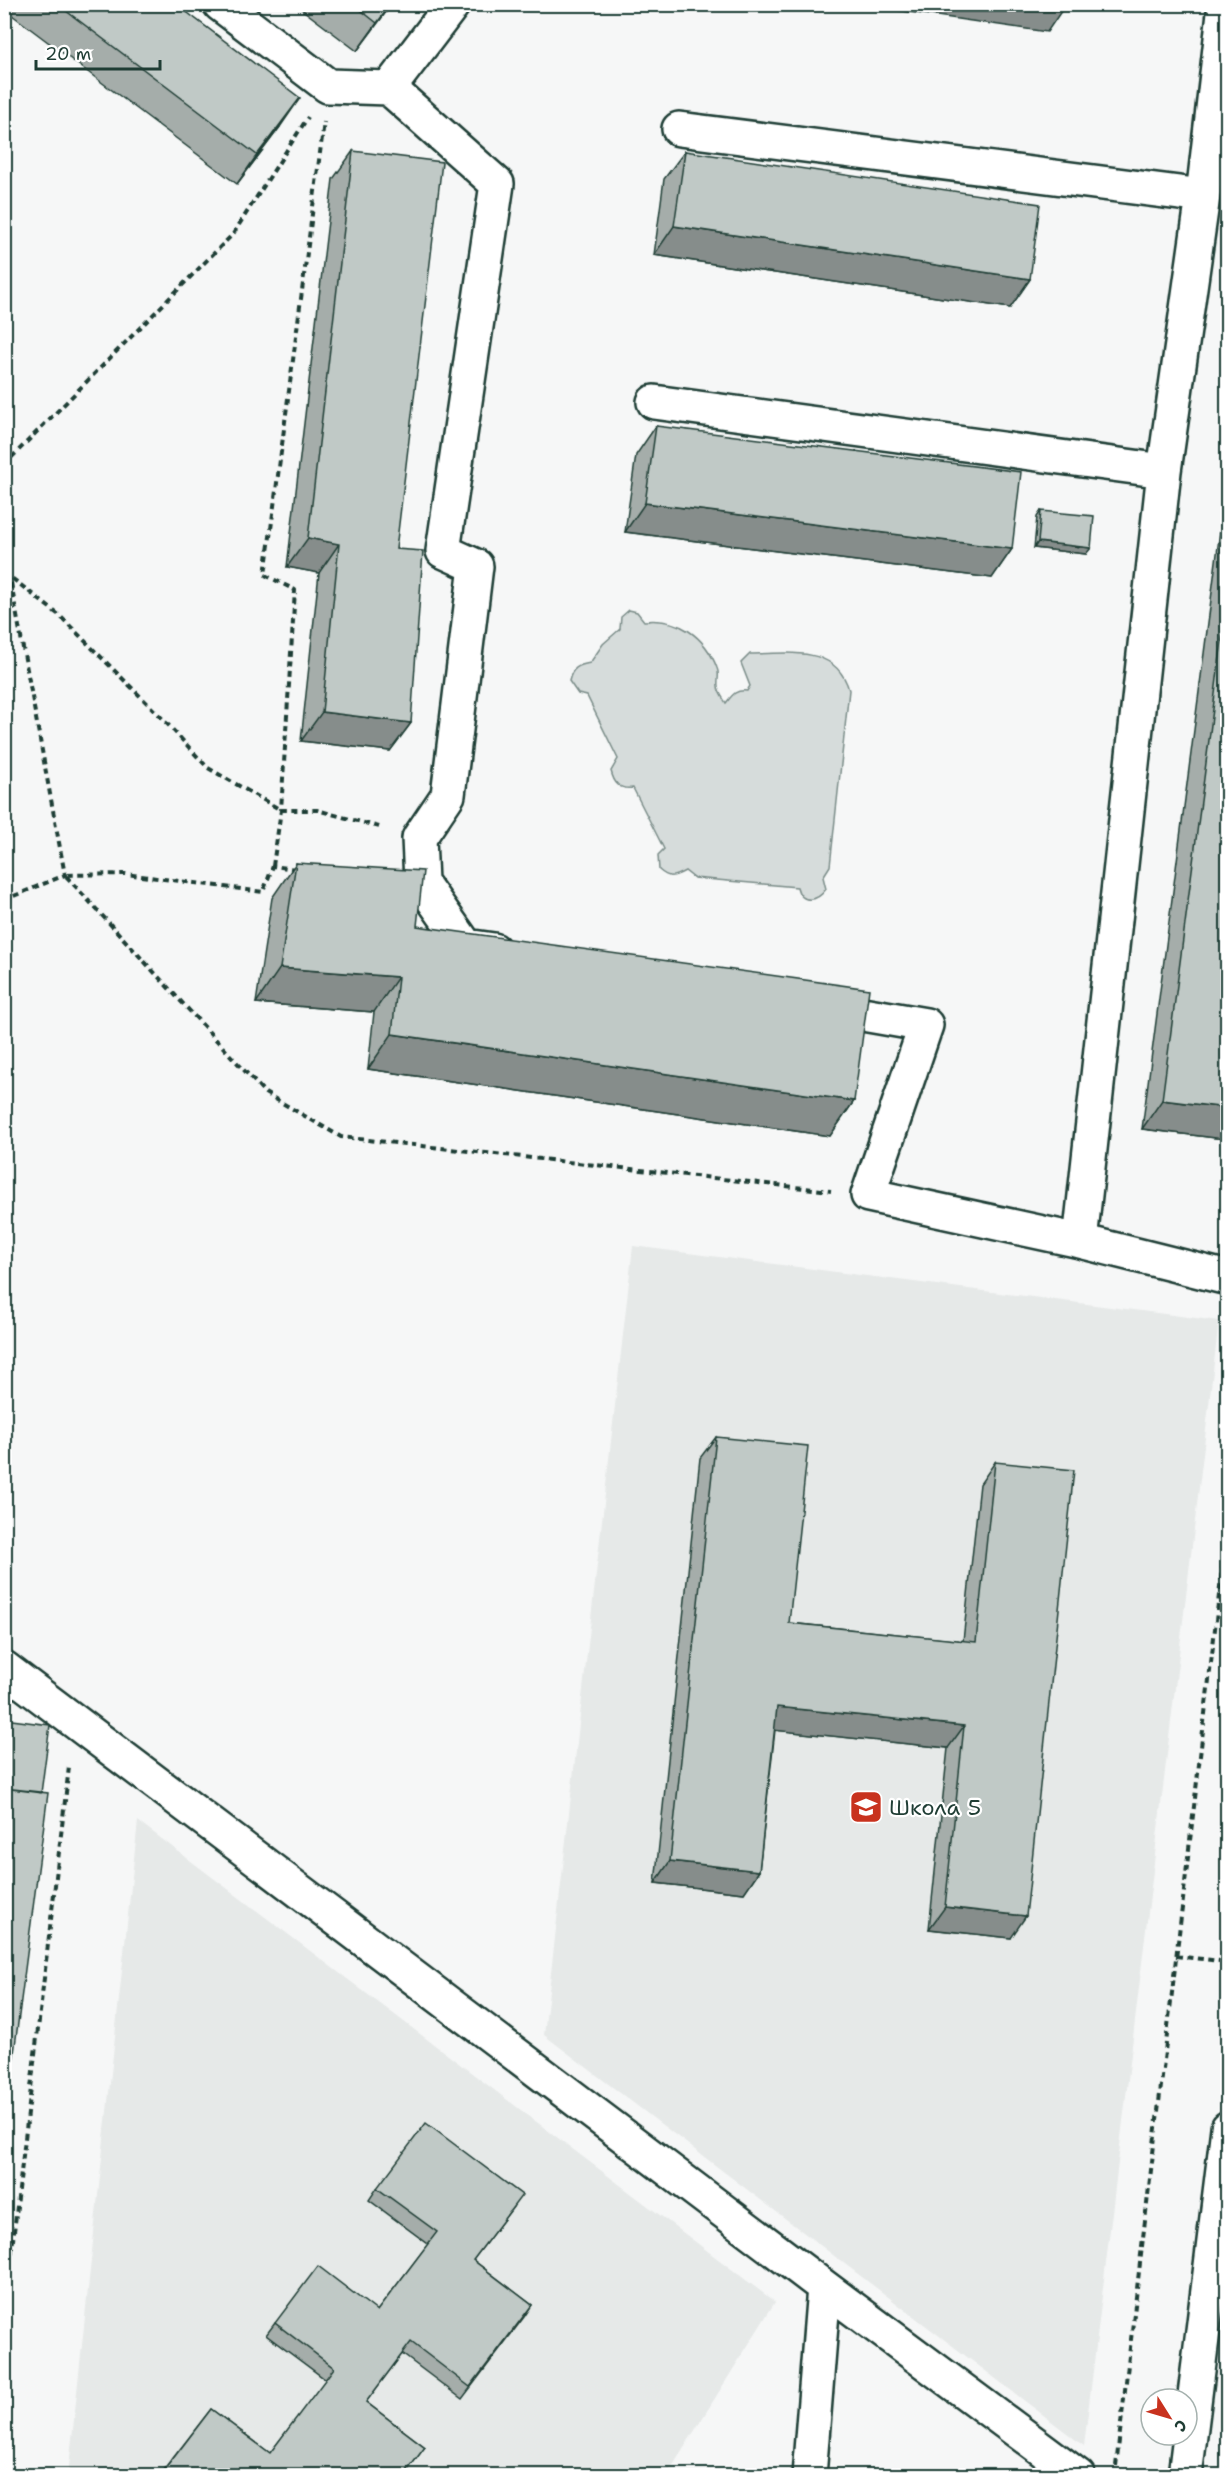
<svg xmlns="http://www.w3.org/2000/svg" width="1232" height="2480" font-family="'Shantell Sans',sans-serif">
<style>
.built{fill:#e6e9e8}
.green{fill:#d6dcdb;stroke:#7a8c88;stroke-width:1.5}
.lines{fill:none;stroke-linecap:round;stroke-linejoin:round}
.minor-casing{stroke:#1f3d34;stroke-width:38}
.major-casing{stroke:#1f3d34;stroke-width:38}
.path{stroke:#1f3d34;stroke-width:4;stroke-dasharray:6 4.5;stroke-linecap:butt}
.minor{stroke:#fff;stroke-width:33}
.major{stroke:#fff;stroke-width:33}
.wall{fill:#a5adaa;stroke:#1f3d34;stroke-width:1.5}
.shaded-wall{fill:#868d8b;stroke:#1f3d34;stroke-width:1.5}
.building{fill:#c0c9c6;stroke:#1f3d34;stroke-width:1.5}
.labels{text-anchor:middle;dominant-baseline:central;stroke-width:4.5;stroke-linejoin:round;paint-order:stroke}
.poi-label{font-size:22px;fill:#1f3d34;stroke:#fff;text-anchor:start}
</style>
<rect width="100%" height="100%" fill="#f6f7f7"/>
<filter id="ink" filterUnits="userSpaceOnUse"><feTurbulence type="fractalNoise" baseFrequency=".0167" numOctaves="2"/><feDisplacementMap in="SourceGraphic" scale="12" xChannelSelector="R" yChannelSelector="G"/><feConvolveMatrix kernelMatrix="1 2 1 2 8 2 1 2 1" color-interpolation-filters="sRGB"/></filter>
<g filter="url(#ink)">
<!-- built -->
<path class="built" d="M633 1246 1219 1321 1084 2446 544 2035Z
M138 1821 775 2302 667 2475 68 2476Z"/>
<!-- green -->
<path class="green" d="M629 610 637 612 644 621C678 617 705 636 717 668 720 674 717 680 718 686 718 692 723 698 726 703 733 694 735 690 747 691L750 686 741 663 750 654C788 654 836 644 849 690L830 866 823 877 826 889C817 902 801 904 797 887L694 878 685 871C674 877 669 879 659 870L658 855 664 849 633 788C619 790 614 783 611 771L618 759 587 696 578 694 569 681C572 668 578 665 590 663L603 644 620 629 621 617Z"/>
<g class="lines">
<!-- minor casing -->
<g class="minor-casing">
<path id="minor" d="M220 4 328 86 389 88
M453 4 389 88 497 184 443 551 476 566 448 795 419 838 421 882 466 946 494 950
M1225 4 1203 196 1164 471 1080 1241 1228 1278
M679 129 1203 196
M654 402 1164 471
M822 1007 926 1025 868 1195 1080 1241
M4 1668 824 2287 1078 2476
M809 2476 824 2287"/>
</g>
<!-- major casing -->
<g class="major-casing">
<path id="major" d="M1185 2476 1228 2128"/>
</g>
<!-- path -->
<path class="path" d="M4 465 233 234 308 117
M4 572 59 615 160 716 208 768 281 810H317L383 828
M273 866 281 810 295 590 265 575 324 122
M296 869 273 866 263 892 126 874 65 875 265 1093 341 1137 831 1191
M4 900 65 875 10 578
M1176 1956 1228 1962
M4 2316 69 1767
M1116 2466 1228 1519"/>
<!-- minor -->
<use href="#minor" class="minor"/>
<!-- major -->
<use href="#major" class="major"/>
</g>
<!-- wall -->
<path class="wall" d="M4 4H176L280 127 237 184 4 9Z
M297 4H392L357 51 296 5Z
M353 151 396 549 411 723 390 751 301 741 319 573 287 567 333 179Z
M685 151 1030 279 1010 308 654 255 664 179Z
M656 426 1012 549 992 578 625 532 636 455Z
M1227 477V1135L1224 1139 1142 1129Z
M1041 511 1086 554 1034 548 1037 517Z
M296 863 417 926 854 1101 830 1136 368 1069 374 1012 256 1003 272 898Z
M716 1437 789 1623 963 1641 980 1484 995 1462 1011 1938 929 1929 948 1748 775 1730 759 1871 744 1893 655 1883 700 1458Z
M377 2188 513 2207 473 2260 532 2305 524 2317 462 2399 402 2354 366 2402 425 2447 404 2475H160L211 2409 270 2453 326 2380 266 2335 275 2323 377 2311 428 2244 369 2200Z"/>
<!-- shaded-wall -->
<path class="shaded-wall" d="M391 4H392L357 51 377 23Z
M854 4H1066L1047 32Z
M300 98 280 127 237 184 257 155Z
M674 226 1030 279 1010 308 654 255Z
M645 503 1012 549 992 578 625 532Z
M308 538 339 544 319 573 287 567Z
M1038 542 1091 548 1086 554 1034 548Z
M322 712 411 723 390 751 301 741Z
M280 968 398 977 374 1012 256 1003Z
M392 1034 854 1101 830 1136 368 1069Z
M1162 1100 1227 1108V1135L1224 1139 1142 1129Z
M777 1707 964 1726 948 1748 762 1729Z
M670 1861 759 1871 744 1893 655 1883Z
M945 1907 1026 1916 1011 1938 929 1929Z"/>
<!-- building -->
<path class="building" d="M57 4H176L300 98 257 155Z
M353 4H391L377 23Z
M353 151 442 162 396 549 423 551 411 723 322 712 339 544 308 538Z
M685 151 1040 204 1030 279 674 226Z
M656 426 1021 472 1012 549 645 503Z
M1041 511 1094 516 1091 548 1038 542Z
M1227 602V1108L1162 1100Z
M296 863 423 871 417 926 869 989 854 1101 392 1034 398 977 280 968Z
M716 1437 808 1446 789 1623 976 1642 995 1462 1074 1470 1026 1916 945 1907 964 1726 777 1707 759 1871 670 1861Z
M4 1719 50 1725 41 1793 4 1788Z
M4 1788 48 1793 4 2130Z
M426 2123 522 2195 473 2260 532 2305 470 2387 411 2342 366 2402 425 2447 404 2475H313L311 2474 310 2475H165L162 2473 211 2409 270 2453 334 2368 275 2323 318 2266 377 2311 437 2232 377 2188Z"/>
</g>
<!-- icons -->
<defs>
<g id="school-square" transform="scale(1.725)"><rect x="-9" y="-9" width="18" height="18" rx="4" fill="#c8321e" stroke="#fff"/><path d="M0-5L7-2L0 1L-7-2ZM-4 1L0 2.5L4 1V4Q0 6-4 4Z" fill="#fff"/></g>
</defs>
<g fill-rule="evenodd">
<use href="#school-square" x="866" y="1807"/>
</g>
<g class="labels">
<!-- poi labels -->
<g class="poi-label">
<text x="889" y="1807">Школа 5</text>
</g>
</g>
<!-- margin -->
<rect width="1232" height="2480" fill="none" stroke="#fff" stroke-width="24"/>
<rect x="12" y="12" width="1208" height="2456" fill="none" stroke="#1f3d34" stroke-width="2" filter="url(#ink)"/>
<!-- north arrow -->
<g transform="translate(1169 2417) rotate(127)"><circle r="28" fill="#ffffff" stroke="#a5b1ae" stroke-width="1.5"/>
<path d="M0-4.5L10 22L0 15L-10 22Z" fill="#c8321e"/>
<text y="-9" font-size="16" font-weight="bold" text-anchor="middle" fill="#1f3d34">С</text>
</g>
<!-- scale -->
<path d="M36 60v9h124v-9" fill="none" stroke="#1f3d34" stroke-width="3"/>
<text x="45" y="60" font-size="18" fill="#1f3d34" stroke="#ffffff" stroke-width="4.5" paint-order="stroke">20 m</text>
</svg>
